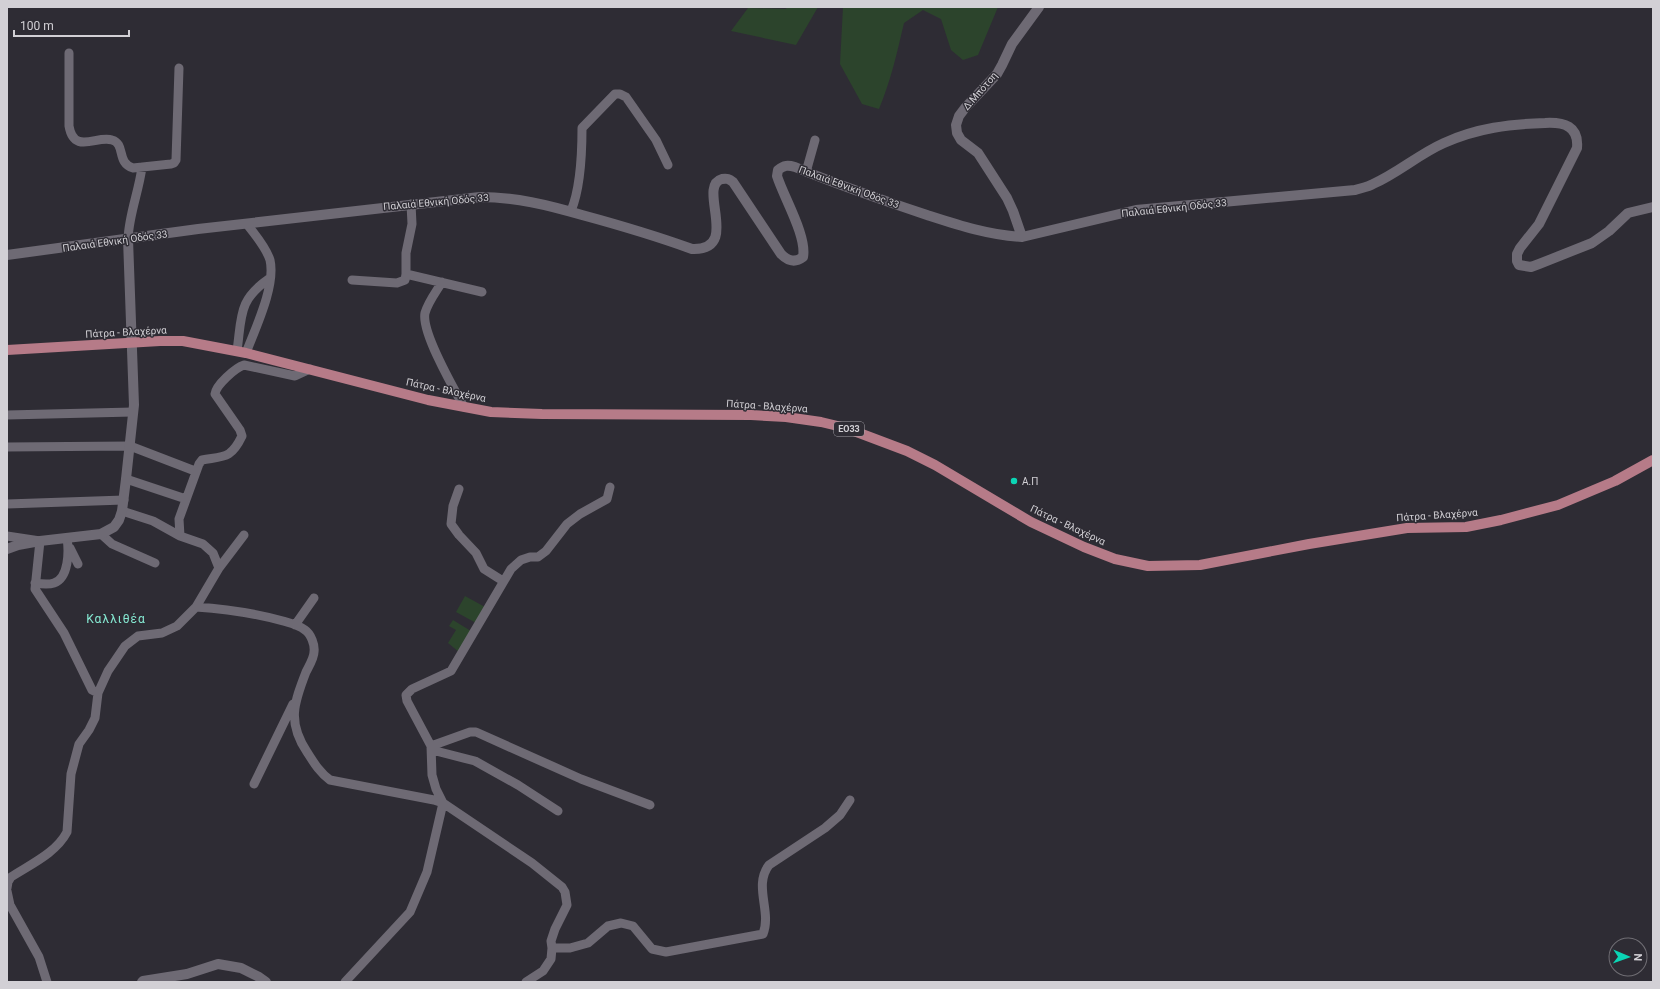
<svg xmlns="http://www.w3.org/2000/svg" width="1660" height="989" font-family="Roboto,sans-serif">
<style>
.green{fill:#2c442c}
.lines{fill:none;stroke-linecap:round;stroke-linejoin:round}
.street{stroke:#6e6a74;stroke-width:9}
.secondary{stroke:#6e6a74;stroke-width:10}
.primary{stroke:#b67b88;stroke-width:10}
.poi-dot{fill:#0bd5b5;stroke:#2e2c34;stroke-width:1.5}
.labels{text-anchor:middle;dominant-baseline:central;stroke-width:3;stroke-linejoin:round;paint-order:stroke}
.shield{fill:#2e2c34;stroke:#a19fa5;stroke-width:1}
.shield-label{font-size:9px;font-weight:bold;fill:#d2d0d5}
.street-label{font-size:10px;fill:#d2d0d5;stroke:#2e2c34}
.poi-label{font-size:10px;fill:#d2d0d5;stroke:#2e2c34;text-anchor:start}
.quarter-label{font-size:12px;letter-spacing:1px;fill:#85e8d1;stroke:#2e2c34}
</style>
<rect width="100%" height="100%" fill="#2e2c34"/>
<!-- green -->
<path class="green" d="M787 7H818L796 45 731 31 748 8 786 9Z
M843 7H998L978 55 963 60 951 50 941 19 923 10 904 23C897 53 891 80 879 109L862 104 840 64Z
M465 596 485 607 476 623 456 612Z
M453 620 471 631 459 652 448 643 456 630 449 626Z"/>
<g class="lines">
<!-- street -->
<path class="street" d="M69 53V126C74 155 97 135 112 140 126 144 116 163 133 168L171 164 174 163 176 160 179 68
M806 172 815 140
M571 211C581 187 582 154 582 128L615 94H620L626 97 656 140 668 165
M128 239C129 214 139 191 142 167
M406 274 482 292
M352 280 397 283 405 280 406 274V253L412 224 411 204
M442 282C436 292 428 302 425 313 421 332 454 389 464 407
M237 351C242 315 238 300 270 278
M246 353C255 329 276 286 270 260 266 247 255 235 247 224
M7 415 133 412
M7 447 130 446 195 471
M126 479 186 499
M459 489 453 506 451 524 459 535 476 553 484 569 503 581
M7 504 124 500
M122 511 153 521 180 536 203 544 213 553 219 568
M101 534 112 544 155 563
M7 536 40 541 35 589 64 633 92 690 98 693
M180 536 179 519 199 464 202 460C224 456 231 459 242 436L240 430 215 394C216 385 235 368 244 365L295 376 310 369
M70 548 78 564
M35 583C41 584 48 585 54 583 69 578 69 551 67 538
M196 607C225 609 254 613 283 621 290 623 299 625 305 630 311 634 315 645 314 652 314 658 309 666 306 672 294 703 287 722 307 752 314 763 320 773 330 780L434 800 443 803 532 863 562 887 565 892 567 905 555 929 551 941 552 948 551 959 543 971 526 982
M295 625 314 598
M431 746 470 732H476L581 779 650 805
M432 750 475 761 518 785 558 811
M254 784 293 704
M7 888 8 882 11 877C31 864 56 853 67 832L71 774 79 744 89 730 95 718 98 693 108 671 125 646 138 636 162 633 177 626 196 607 219 568 244 535
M7 891 10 905 39 957 47 982
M552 948H570L588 943 608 926 621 923 633 926 652 949 666 952 763 934C772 911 753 886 769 865L825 828 840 815 850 800
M345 982 410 912 427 872 440 816 443 803 436 789 432 775 431 746 407 701 406 695 412 689 451 671 511 569 521 560 530 557H538L546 551 567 524 580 514 607 499 610 487"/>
<!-- secondary -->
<path class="secondary" d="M1022 237 1013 211 1007 198 978 153 961 140 957 133 956 125 959 116 965 108 997 74 1002 65 1012 44 1039 7
M7 255 198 229 480 197C515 197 548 205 582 215 619 225 656 236 692 249 742 251 696 186 722 179 727 178 729 179 733 182L781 254C788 261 795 263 803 257 807 236 784 198 777 176L778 170C784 165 788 165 795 167 838 185 882 200 927 215 958 225 988 235 1022 237L1136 210 1355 190C1361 188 1368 187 1373 184 1398 173 1419 154 1444 143 1477 128 1510 124 1545 123 1564 122 1579 126 1577 148L1539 224 1520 248 1517 254V261L1519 265 1531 267 1539 264 1592 243 1609 231 1628 213 1653 207
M7 549 18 545 40 541 101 534 114 527 119 520 122 511 126 479 134 405 128 239
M142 982 143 981 187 974 218 964 241 968 259 977 266 982"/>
<!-- primary -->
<path class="primary" d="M7 350 160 341H183L246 353 428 400 491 412 542 414 751 415 786 417 821 422 846 428 907 451 935 465 1031 522 1084 547 1115 559 1148 566 1200 565 1309 544 1407 528 1466 527 1501 520 1558 505 1615 481 1653 460"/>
</g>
<!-- markers -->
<circle class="poi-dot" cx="1014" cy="481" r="4"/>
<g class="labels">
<!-- shield labels -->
<rect class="shield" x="834" y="422" width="30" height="14" rx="3"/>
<g class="shield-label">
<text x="849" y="429">ΕΟ33</text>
</g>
<!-- street labels -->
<g class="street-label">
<text transform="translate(980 91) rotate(-49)">Δ.Μπότση</text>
<text transform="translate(849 187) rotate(20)">Παλαιά Εθνική Οδός 33</text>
<text transform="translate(436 202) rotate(-5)">Παλαιά Εθνική Οδός 33</text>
<text transform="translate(1174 208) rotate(-6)">Παλαιά Εθνική Οδός 33</text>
<text transform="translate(115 241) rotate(-8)">Παλαιά Εθνική Οδός 33</text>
<text transform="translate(126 332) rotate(-3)">Πάτρα - Βλαχέρνα</text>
<text transform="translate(446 390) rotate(12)">Πάτρα - Βλαχέρνα</text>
<text transform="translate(767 406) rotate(4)">Πάτρα - Βλαχέρνα</text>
<text transform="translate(1437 515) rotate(-4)">Πάτρα - Βλαχέρνα</text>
<text transform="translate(1068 525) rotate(25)">Πάτρα - Βλαχέρνα</text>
</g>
<!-- poi labels -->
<g class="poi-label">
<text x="1022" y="481">Α.Π</text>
</g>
<!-- quarter labels -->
<g class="quarter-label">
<text x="116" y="619">Καλλιθέα</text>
</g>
</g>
<!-- border -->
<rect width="1660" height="989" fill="none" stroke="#d2d0d5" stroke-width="16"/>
<!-- north arrow -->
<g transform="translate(1628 957) rotate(92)"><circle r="19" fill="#2e2c34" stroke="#706e74"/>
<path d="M0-3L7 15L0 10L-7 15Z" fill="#0bd5b5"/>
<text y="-6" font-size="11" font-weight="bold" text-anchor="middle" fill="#d2d0d5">N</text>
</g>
<!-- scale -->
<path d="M14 30v6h115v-6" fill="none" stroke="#d2d0d5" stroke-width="2"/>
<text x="20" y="30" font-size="12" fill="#d2d0d5" stroke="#2e2c34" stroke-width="3" paint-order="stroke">100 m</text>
</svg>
